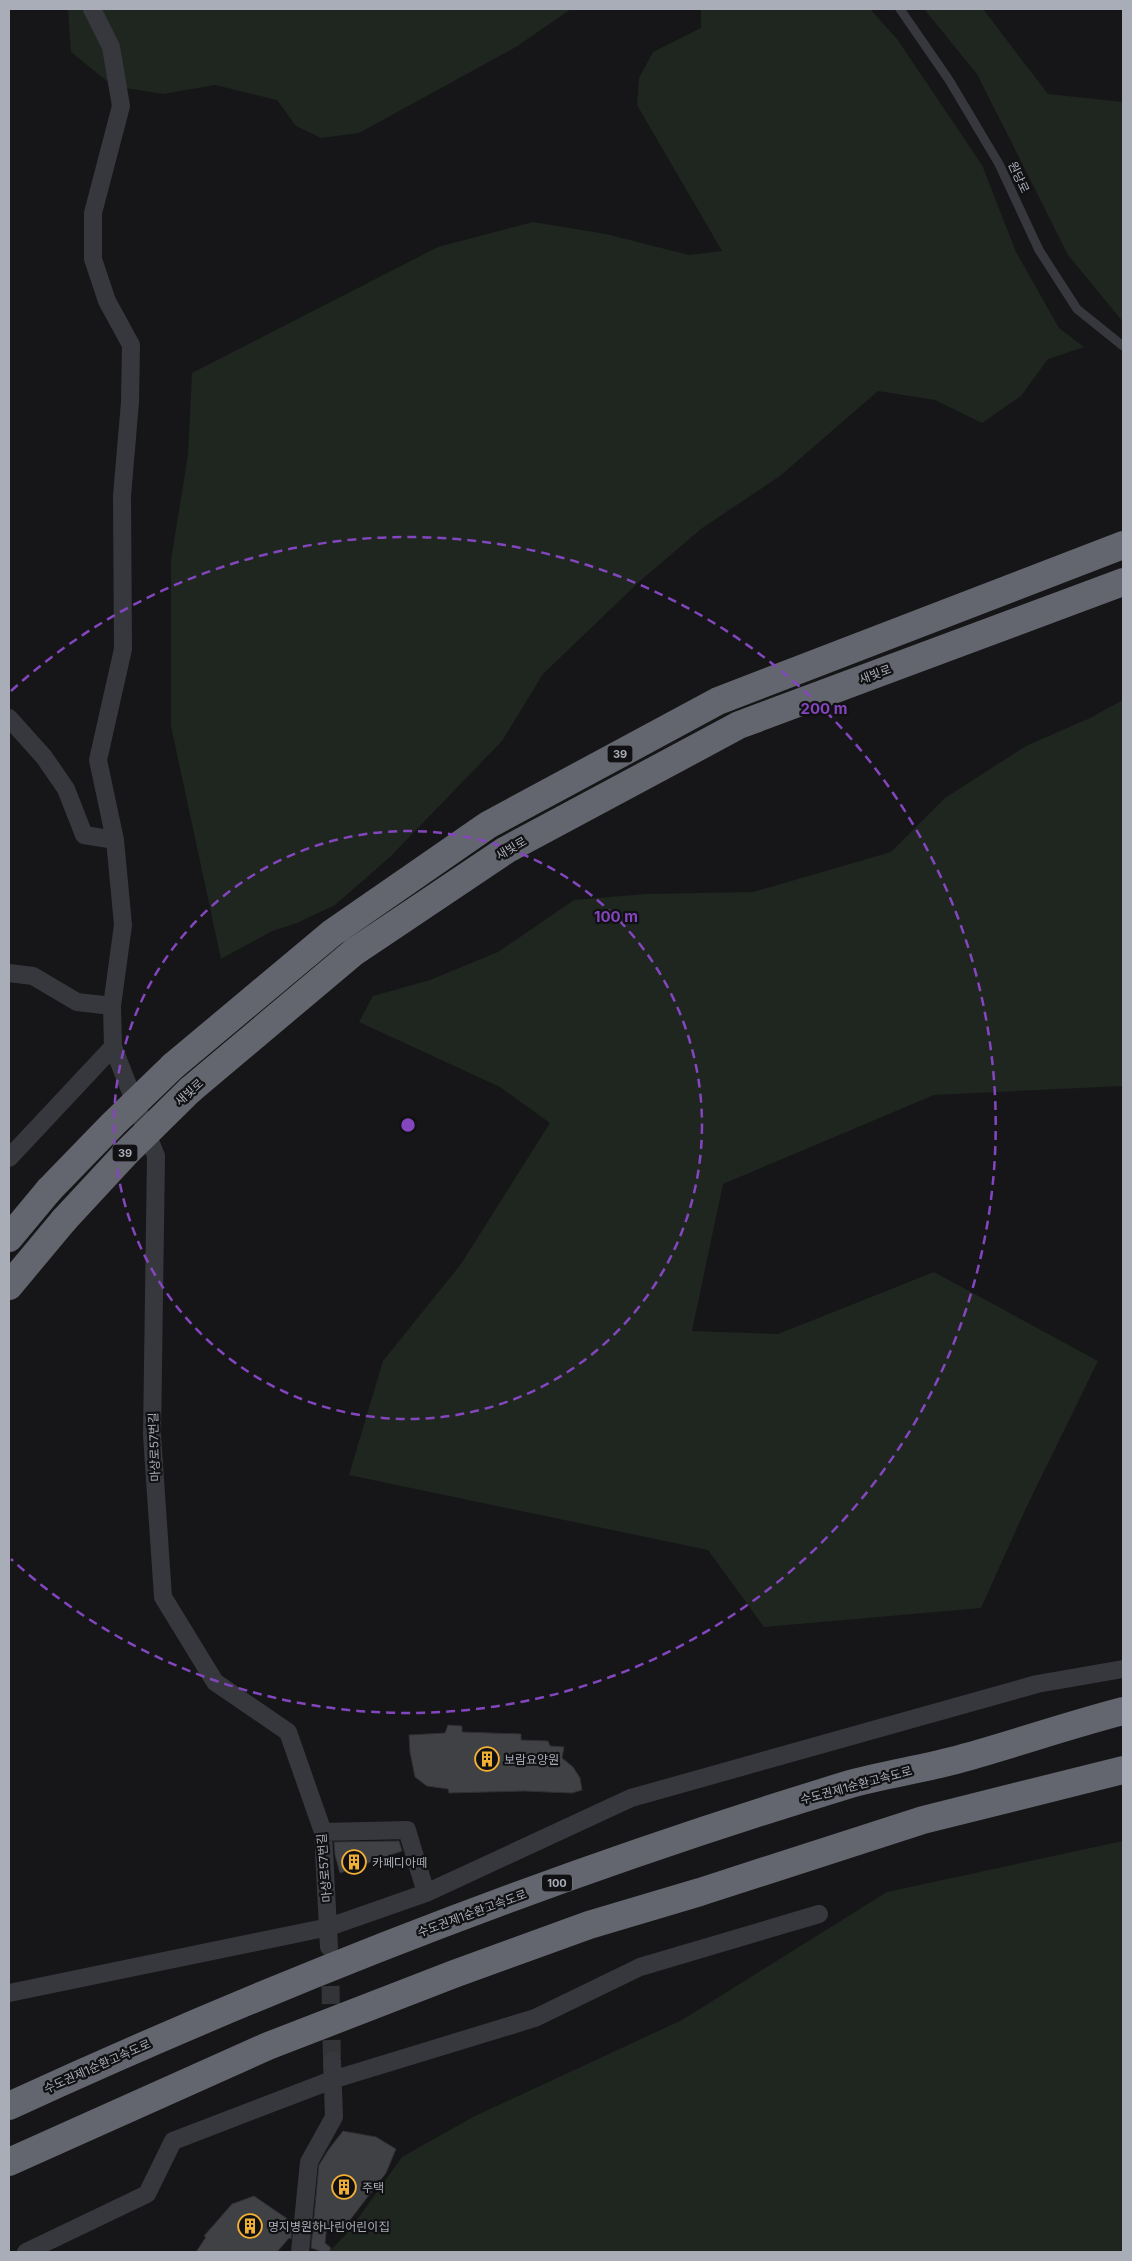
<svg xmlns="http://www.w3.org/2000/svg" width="1132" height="2261" font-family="Inter,'Noto Sans KR',sans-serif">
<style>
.green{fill:#1e261f}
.building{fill:#404145;stroke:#303034}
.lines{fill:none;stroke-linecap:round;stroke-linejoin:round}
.street-tunnel{stroke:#333438;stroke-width:18;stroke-dasharray:18 9;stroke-linecap:butt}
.lane{stroke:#37383d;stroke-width:9}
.street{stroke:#37383d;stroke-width:18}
.highway{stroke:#63666e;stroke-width:28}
.highway-bridge{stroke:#63666e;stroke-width:28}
.ring{fill:none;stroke:#8446be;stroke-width:2.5;stroke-dasharray:9 6}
.labels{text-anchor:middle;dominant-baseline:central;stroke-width:4.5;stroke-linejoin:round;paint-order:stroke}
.shield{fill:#111113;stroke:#7b7e86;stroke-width:1}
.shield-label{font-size:11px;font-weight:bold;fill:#a8adb8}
.street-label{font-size:12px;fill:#a8adb8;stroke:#111113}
.poi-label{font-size:12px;fill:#a8adb8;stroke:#111113;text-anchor:start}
.centre{fill:#8446be;stroke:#111113;stroke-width:2.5}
.ring-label{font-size:15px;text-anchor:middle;font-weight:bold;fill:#8446be;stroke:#111113;stroke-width:4.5;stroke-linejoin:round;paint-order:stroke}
</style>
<rect width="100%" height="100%" fill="#161618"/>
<!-- green -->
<path class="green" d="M68 9H571L516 47 359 133 321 138 296 126 277 100 215 85 163 94 113 86 71 52Z
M701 9H870L897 39 982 165 1016 252 1059 328 1084 347 1048 359 1021 396 982 423 935 400 878 391 780 476 701 529 640 581 543 674 502 741 390 857 335 905 297 923 272 931 221 959 171 726V560L188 455 192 373 438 247 533 222 606 234 689 255 722 251 637 105 639 78 653 52 701 28Z
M924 9H983L1048 94 1123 102V322L1068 255 977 74Z
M1123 700V1086L934 1095 723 1184 692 1331 778 1334 934 1272 1098 1361 1026 1508 981 1608 764 1627 708 1550 349 1475 383 1361 461 1264 550 1123 500 1087 359 1022 373 996 430 980 498 952 574 900 646 894 753 892 891 852 945 798 1026 746 1090 718Z
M1123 1841V2252H329L349 2231 402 2157 473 2117 682 2020 887 1892Z"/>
<!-- building -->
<path class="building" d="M448 1725 462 1726V1732L521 1734V1740L548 1741 550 1746 564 1747 562 1758 573 1767 580 1778 582 1790 572 1793 524 1791 449 1793 448 1789 427 1786 415 1777 410 1752 409 1735 445 1733Z
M399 1841 402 1851 340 1873 335 1855 334 1842Z
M343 2131 376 2137 396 2149 386 2173 340 2233 327 2224 325 2243 331 2248 329 2252H323L311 2248 319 2165 329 2149Z
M254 2196 292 2222 291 2239 289 2238 277 2252H196L206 2237 204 2236 232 2204Z"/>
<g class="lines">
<!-- street-tunnel -->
<path class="street-tunnel" d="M330 1959 332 2061"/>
<!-- lane -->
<path class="lane" d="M900 9 949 80 999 164 1039 250 1077 309 1123 346"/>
<!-- street -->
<path class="street" d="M92 9 111 47 121 106 93 213V259L107 301 131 345 130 402 122 496 123 649 98 760 115 840 123 925 112 1006 113 1047 156 1156 152 1435 163 1597 215 1682 288 1732 323 1832 329 1947
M9 718 44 757 66 789 84 835 115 840
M9 973 33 976 77 1002 112 1006
M9 1158 113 1047
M323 1832 407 1830 426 1893
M9 1993 329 1927 426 1893 631 1798 1037 1684 1123 1669
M26 2252 147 2194 173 2141 332 2080 535 2018 640 1967 819 1914
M300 2252 309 2162 334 2117 332 2061"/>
<!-- highway -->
<path class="highway" d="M173 1066 332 933 488 825 718 701 1123 545
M190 1090 354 952 506 850 739 725 1123 582
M9 1238 49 1190
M9 1286 64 1220
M9 2106C281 1981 561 1872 847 1785 885 1774 925 1769 963 1758 1017 1743 1069 1725 1123 1711
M9 2162 268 2046 454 1974 589 1925 700 1892 923 1820 1123 1770"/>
<!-- highway-bridge -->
<path class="highway-bridge" d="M49 1190 113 1124 173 1066
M64 1220 128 1151 190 1090"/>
</g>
<!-- distance rings -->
<g class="ring">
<circle cx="408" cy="1125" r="294"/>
<path d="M11 691A588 588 0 1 1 11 1559"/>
</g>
<!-- icons -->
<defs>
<g id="building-ring" transform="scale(1.25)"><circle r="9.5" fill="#111113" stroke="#f2b134" stroke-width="1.5"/><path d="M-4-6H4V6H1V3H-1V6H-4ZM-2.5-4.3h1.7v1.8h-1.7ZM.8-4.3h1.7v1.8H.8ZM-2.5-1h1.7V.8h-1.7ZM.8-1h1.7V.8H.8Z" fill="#f2b134"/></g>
</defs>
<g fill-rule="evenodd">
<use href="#building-ring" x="487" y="1759"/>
<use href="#building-ring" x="354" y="1862"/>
<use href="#building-ring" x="344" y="2187"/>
<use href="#building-ring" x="250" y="2226"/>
</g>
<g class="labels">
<!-- shield labels -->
<g class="shield">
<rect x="607.5" y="745.5" width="25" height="17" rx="4"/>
<rect x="112.5" y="1144.5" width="25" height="17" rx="4"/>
<rect x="542" y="1874.5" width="30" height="17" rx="4"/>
</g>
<g class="shield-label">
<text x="620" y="754">39</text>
<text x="125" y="1153">39</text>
<text x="557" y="1883">100</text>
</g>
<!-- street labels -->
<g class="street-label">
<text transform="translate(1019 177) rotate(65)">원당로</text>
<text transform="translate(875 674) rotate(-20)">새빛로</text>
<text transform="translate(511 848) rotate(-30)">새빛로</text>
<text transform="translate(189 1092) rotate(-42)">새빛로</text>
<text transform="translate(154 1447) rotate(-92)">마상로57번길</text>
<text transform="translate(856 1785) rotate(-15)">수도권제1순환고속도로</text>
<text transform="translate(324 1868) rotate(-95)">마상로57번길</text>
<text transform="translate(472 1913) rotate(-20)">수도권제1순환고속도로</text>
<text transform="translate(97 2066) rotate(-24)">수도권제1순환고속도로</text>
</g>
<!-- poi labels -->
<g class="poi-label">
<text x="504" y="1759">보람요양원</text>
<text x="372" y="1862">카페디아떼</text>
<text x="362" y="2187">주택</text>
<text x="268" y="2226">명지병원하나린어린이집</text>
</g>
</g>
<circle cx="408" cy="1125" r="8" class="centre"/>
<g class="ring-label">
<text x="824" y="714">200 m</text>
<text x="616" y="922">100 m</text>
</g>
<!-- border -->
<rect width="1132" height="2261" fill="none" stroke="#a8adb8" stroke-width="20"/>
</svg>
